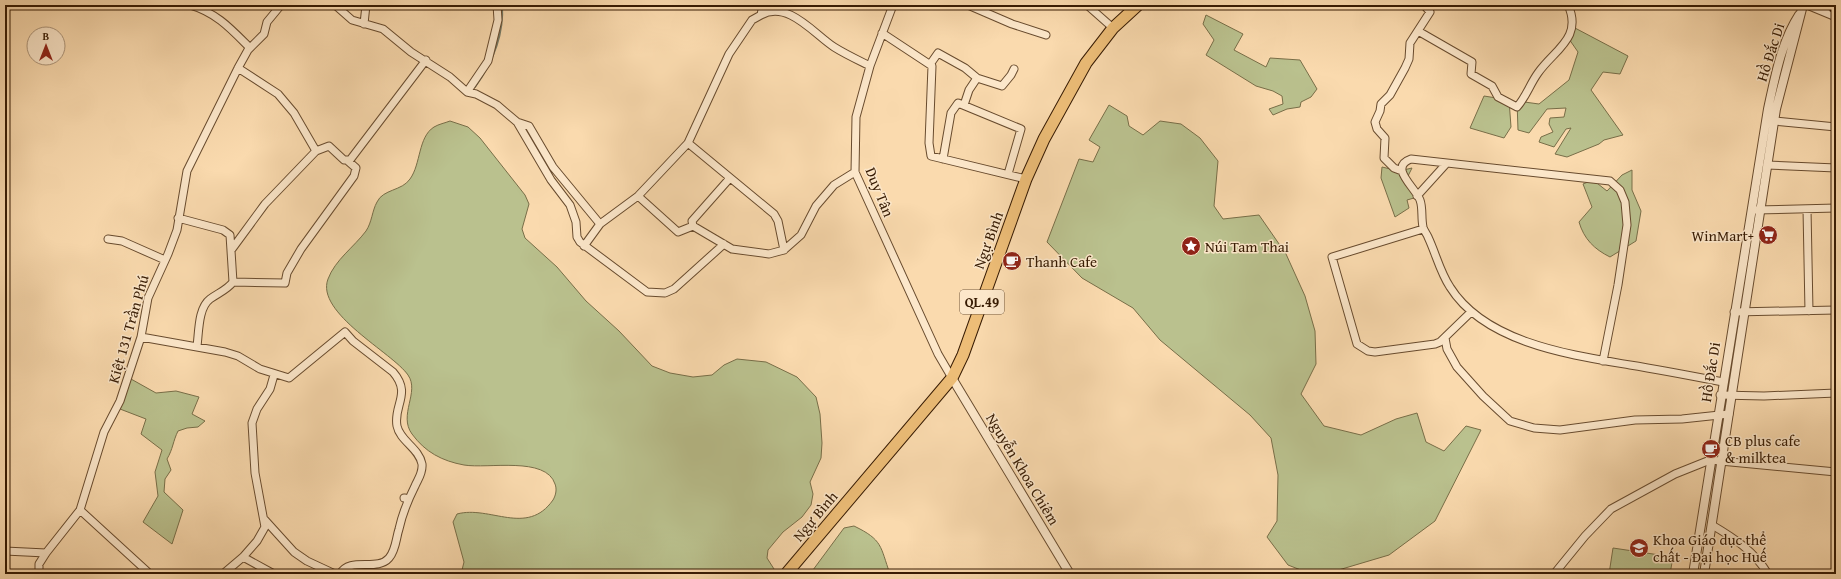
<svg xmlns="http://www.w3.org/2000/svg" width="1841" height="579" font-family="'Gentium Book Plus',serif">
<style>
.green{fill:#bac18e;stroke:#786e48}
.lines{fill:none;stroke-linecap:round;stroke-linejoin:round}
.stream{stroke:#757b68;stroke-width:2}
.minor-casing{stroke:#684b2e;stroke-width:9}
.tertiary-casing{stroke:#684b2e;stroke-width:10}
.trunk-casing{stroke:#371b03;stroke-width:13}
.minor{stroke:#fce7ca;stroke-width:7}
.tertiary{stroke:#fce7ca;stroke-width:8}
.trunk{stroke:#edbd77;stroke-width:11}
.rail{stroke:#371b03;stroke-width:2;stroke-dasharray:7 7;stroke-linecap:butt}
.labels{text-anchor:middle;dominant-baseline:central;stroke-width:3;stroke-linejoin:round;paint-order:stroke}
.shield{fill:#fce7ca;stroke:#72583f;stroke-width:1}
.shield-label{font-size:14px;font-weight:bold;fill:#371b03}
.street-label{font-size:15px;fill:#371b03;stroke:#fce7ca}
.poi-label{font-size:15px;fill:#371b03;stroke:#fce7ca;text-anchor:start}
</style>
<rect width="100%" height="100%" fill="#fadaae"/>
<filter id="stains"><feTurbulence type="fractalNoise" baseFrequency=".005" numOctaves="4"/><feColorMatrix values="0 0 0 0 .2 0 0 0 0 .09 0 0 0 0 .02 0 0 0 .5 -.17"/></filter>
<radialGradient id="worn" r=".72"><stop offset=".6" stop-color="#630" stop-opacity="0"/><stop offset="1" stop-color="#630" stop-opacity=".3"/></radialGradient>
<!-- green -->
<path class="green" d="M1206 15 1243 34 1234 50 1266 67 1270 58 1300 60 1317 89 1311 97 1301 102 1300 107 1287 109 1273 115 1269 109 1283 104 1282 96 1273 91 1256 86 1206 55 1214 40 1203 24Z
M1575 28 1628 56 1620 74 1603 72 1591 90 1623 135 1604 140 1599 144 1567 157 1555 154 1571 128 1566 129 1554 147 1539 142 1541 137 1553 132 1549 124 1550 118 1564 117 1566 108 1547 109 1529 133 1518 130 1517 101 1539 104 1569 80 1578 52 1569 39Z
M1484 96 1509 100 1511 127 1504 138 1470 128Z
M1109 105 1127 116 1129 126 1143 135 1160 121 1181 124 1200 138 1218 161 1214 206 1223 219 1259 215 1286 254 1305 296 1315 331 1316 364 1301 394 1324 426 1361 435 1396 419 1417 413 1426 442 1444 451 1466 426 1481 430 1435 521 1389 555 1325 574H1311L1288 565 1267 537 1277 521 1278 475 1271 438 1250 415 1160 340 1133 308 1082 278 1047 242 1079 159 1093 162 1100 147 1089 140Z
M450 121 468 127 480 138 525 195 529 204 522 229 525 238 557 267 586 301 619 331 652 366 670 373 693 377 712 375 724 365 737 359 766 362 797 377 816 397 820 414 822 443 821 458 810 482 813 494 811 505 802 517 783 532 768 550 767 558 774 569 773 574H461L464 562 453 522 457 514C490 505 527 537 553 500 556 495 557 489 555 484 546 456 488 469 464 465 442 461 425 452 412 434 398 415 420 392 408 375 393 353 315 313 328 279 335 260 354 247 366 231 372 222 372 211 377 202 383 189 402 191 410 179 421 164 418 137 434 127 439 124 445 123 450 121Z
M1382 167 1399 171 1412 168 1408 176 1414 188V198L1407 200 1409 208 1395 217 1381 178Z
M1632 170V190L1641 211 1636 241 1610 257C1594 249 1584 239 1579 222L1592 207 1583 184 1593 180 1607 191 1622 175Z
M131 379 156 393 176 391 199 397 192 414 205 421 198 427 187 428 178 431C173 441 173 449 167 459L171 470 165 479 164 492 183 510 172 544 143 522 158 496 155 472 162 450 141 434 146 419 120 409Z
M854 526C883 540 880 546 890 574H810L844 528Z
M1613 548 1673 557 1670 574H1609Z"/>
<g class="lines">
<!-- stream -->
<path class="stream" d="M475 87C492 63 504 35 502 5"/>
<!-- minor casing -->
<g class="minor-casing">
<path id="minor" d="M190 5C217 13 231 29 250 48
M335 5 352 20 383 29 411 52 450 77 467 92 476 94 497 105 517 122 551 180 570 205 576 222 577 237 580 242 647 292 665 293 674 289 724 244
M893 5 870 66 856 117 855 172 938 354 952 378
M968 5 1012 24 1046 35
M1087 5 1113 28
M1807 5 1836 17
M761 15C788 0 814 34 834 47 845 54 858 60 870 66
M364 24 366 5
M1418 31 1472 62 1471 74 1492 86 1498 97 1517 107C1526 97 1530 84 1538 73 1554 50 1583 38 1568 5
M882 33 932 66 929 143 931 156 1026 179
M931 63 938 53 965 68 977 78 1002 86 1011 75 1014 69
M469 89 488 61 498 20 497 5
M964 105 969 90 977 78
M1774 121 1836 127
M517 122 529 126 553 167 600 224
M688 143 774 214 778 221 784 250
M316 151 329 146 344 160H350L426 60
M943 159 951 113 958 103 1021 129 1008 174
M1767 165 1836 168
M1402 171 1394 168 1384 158 1385 138 1377 129 1375 122 1380 111 1381 104 1390 95 1405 68 1409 59 1410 43 1430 12 1424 5
M730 178 692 221 693 226 732 249 769 254 784 250 801 235 816 206 834 185 855 172
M638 196 678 232 693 226
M1417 196 1446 164
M1807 209 1809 311
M1755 210 1836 208
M178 218 223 230 230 235 233 282C227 290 218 293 210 299 198 308 199 332 197 346
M1423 229 1332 257 1357 344 1368 351 1375 352 1435 344 1440 342 1471 312
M108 239 122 241 165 260
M584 246 600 224 638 196 688 143 729 54 752 20 761 15 763 5
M232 249 265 204 316 151 294 113 278 94 238 68
M233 282 285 283 287 273 301 249 354 176 356 168 348 161
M1734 312 1836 310
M141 337 225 352 238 356 260 369 289 378 345 332 353 341 393 372C412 394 393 405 397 426 400 441 419 448 422 464 423 473 418 479 415 486 408 500 402 515 399 529 396 538 396 550 389 558 377 572 350 556 340 574
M1445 338 1447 349 1457 367 1483 396 1510 421 1534 428 1560 430 1635 420 1682 419 1729 414
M1603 361 1618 285 1627 225 1625 202 1620 190 1610 181 1411 159C1388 167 1415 187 1420 200 1423 208 1421 218 1423 227 1424 231 1427 234 1428 237 1436 254 1440 272 1450 287 1485 343 1571 355 1630 365 1661 370 1692 376 1723 382
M1720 395 1764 396 1836 393
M404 498H405
M80 510 150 574
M265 520 294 552 307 561 335 574
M1712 525C1734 538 1754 551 1768 574
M5 551 46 553
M243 557 274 574
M39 574V564L46 553 80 510 104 432 120 401 141 337 148 298 168 254 177 230 187 171 238 68 248 50 264 34 267 22 281 5
M223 574 243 557 257 541 265 527 255 473 252 423 257 409 270 389 274 375
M1554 574 1585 536 1611 509 1675 474 1710 460 1836 472"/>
</g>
<!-- tertiary casing -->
<g class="tertiary-casing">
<path id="tertiary" d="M952 378 1070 574
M1693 574 1768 109C1775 77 1781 43 1799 15
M1704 574 1776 109 1803 5"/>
</g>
<!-- trunk casing -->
<g class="trunk-casing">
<path id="trunk" d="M786 574 952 378 963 355 1026 179 1044 139 1086 63 1113 28 1138 5"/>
</g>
<!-- minor -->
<use href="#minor" class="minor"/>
<!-- tertiary -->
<use href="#tertiary" class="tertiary"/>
<!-- trunk -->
<use href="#trunk" class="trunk"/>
<!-- rail -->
<path class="rail" d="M1817 5 1836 13"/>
</g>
<!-- icons -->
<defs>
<g id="supermarket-disc" transform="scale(1)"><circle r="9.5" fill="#8f2418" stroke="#fce7ca"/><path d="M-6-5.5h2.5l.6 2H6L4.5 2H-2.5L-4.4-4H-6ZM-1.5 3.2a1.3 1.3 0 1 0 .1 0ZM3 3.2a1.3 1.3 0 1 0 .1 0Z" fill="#fff"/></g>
<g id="sight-disc" transform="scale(1)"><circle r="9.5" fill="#8f2418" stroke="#fce7ca"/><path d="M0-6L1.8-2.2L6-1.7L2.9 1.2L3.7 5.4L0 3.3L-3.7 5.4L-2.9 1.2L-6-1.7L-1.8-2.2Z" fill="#fff"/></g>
<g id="cafe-disc" transform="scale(1)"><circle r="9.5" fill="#8f2418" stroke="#fce7ca"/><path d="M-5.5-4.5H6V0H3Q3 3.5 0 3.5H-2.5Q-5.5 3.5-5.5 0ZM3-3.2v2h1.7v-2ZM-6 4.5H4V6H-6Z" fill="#fff"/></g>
<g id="university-disc" transform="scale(1)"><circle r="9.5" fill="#8f2418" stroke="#fce7ca"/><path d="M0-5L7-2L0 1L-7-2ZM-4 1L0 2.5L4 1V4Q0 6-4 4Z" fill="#fff"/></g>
</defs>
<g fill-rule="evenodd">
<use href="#supermarket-disc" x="1768" y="235"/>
<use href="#sight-disc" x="1191" y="246"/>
<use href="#cafe-disc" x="1012" y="261"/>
<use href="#cafe-disc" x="1711" y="449"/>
<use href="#university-disc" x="1639" y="548"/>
</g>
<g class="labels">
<!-- shield labels -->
<rect class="shield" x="960" y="290" width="44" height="24" rx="3"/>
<g class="shield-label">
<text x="982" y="302">QL.49</text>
</g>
<!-- street labels -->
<g class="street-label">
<text transform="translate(1770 52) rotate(-72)">Hồ Đắc Di</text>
<text transform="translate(880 192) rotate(68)">Duy Tân</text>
<text transform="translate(988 240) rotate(-70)">Ngự Bình</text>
<text transform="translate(128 329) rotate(-74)">Kiệt 131 Trần Phú</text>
<text transform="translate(1710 372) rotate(-81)">Hồ Đắc Di</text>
<text transform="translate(1023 469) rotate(59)">Nguyễn Khoa Chiêm</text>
<text transform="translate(815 516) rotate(-50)">Ngự Bình</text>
</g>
<!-- poi labels -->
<g class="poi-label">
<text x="1754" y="235" text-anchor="end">WinMart+</text>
<text x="1205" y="246">Núi Tam Thai</text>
<text x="1026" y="261">Thanh Cafe</text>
<text x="1725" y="440">CB plus cafe<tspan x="1725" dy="17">&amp; milktea</tspan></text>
<text x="1653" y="539">Khoa Giáo dục thể<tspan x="1653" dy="17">chất - Đại học Huế</tspan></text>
</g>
</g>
<!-- margin -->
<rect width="1841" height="579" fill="none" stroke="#fadaae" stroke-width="20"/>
<rect x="6" y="6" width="1829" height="567" fill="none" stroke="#371b03" stroke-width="2"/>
<rect x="10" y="10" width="1821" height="559" fill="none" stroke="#371b03"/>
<!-- north arrow -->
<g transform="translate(46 46)"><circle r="19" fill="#fce7ca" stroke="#ad957a"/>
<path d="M0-3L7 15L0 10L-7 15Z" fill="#8f2418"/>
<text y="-6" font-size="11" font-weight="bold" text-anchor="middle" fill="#371b03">B</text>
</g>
<rect width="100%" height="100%" filter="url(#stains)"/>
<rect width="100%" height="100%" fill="url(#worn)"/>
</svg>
